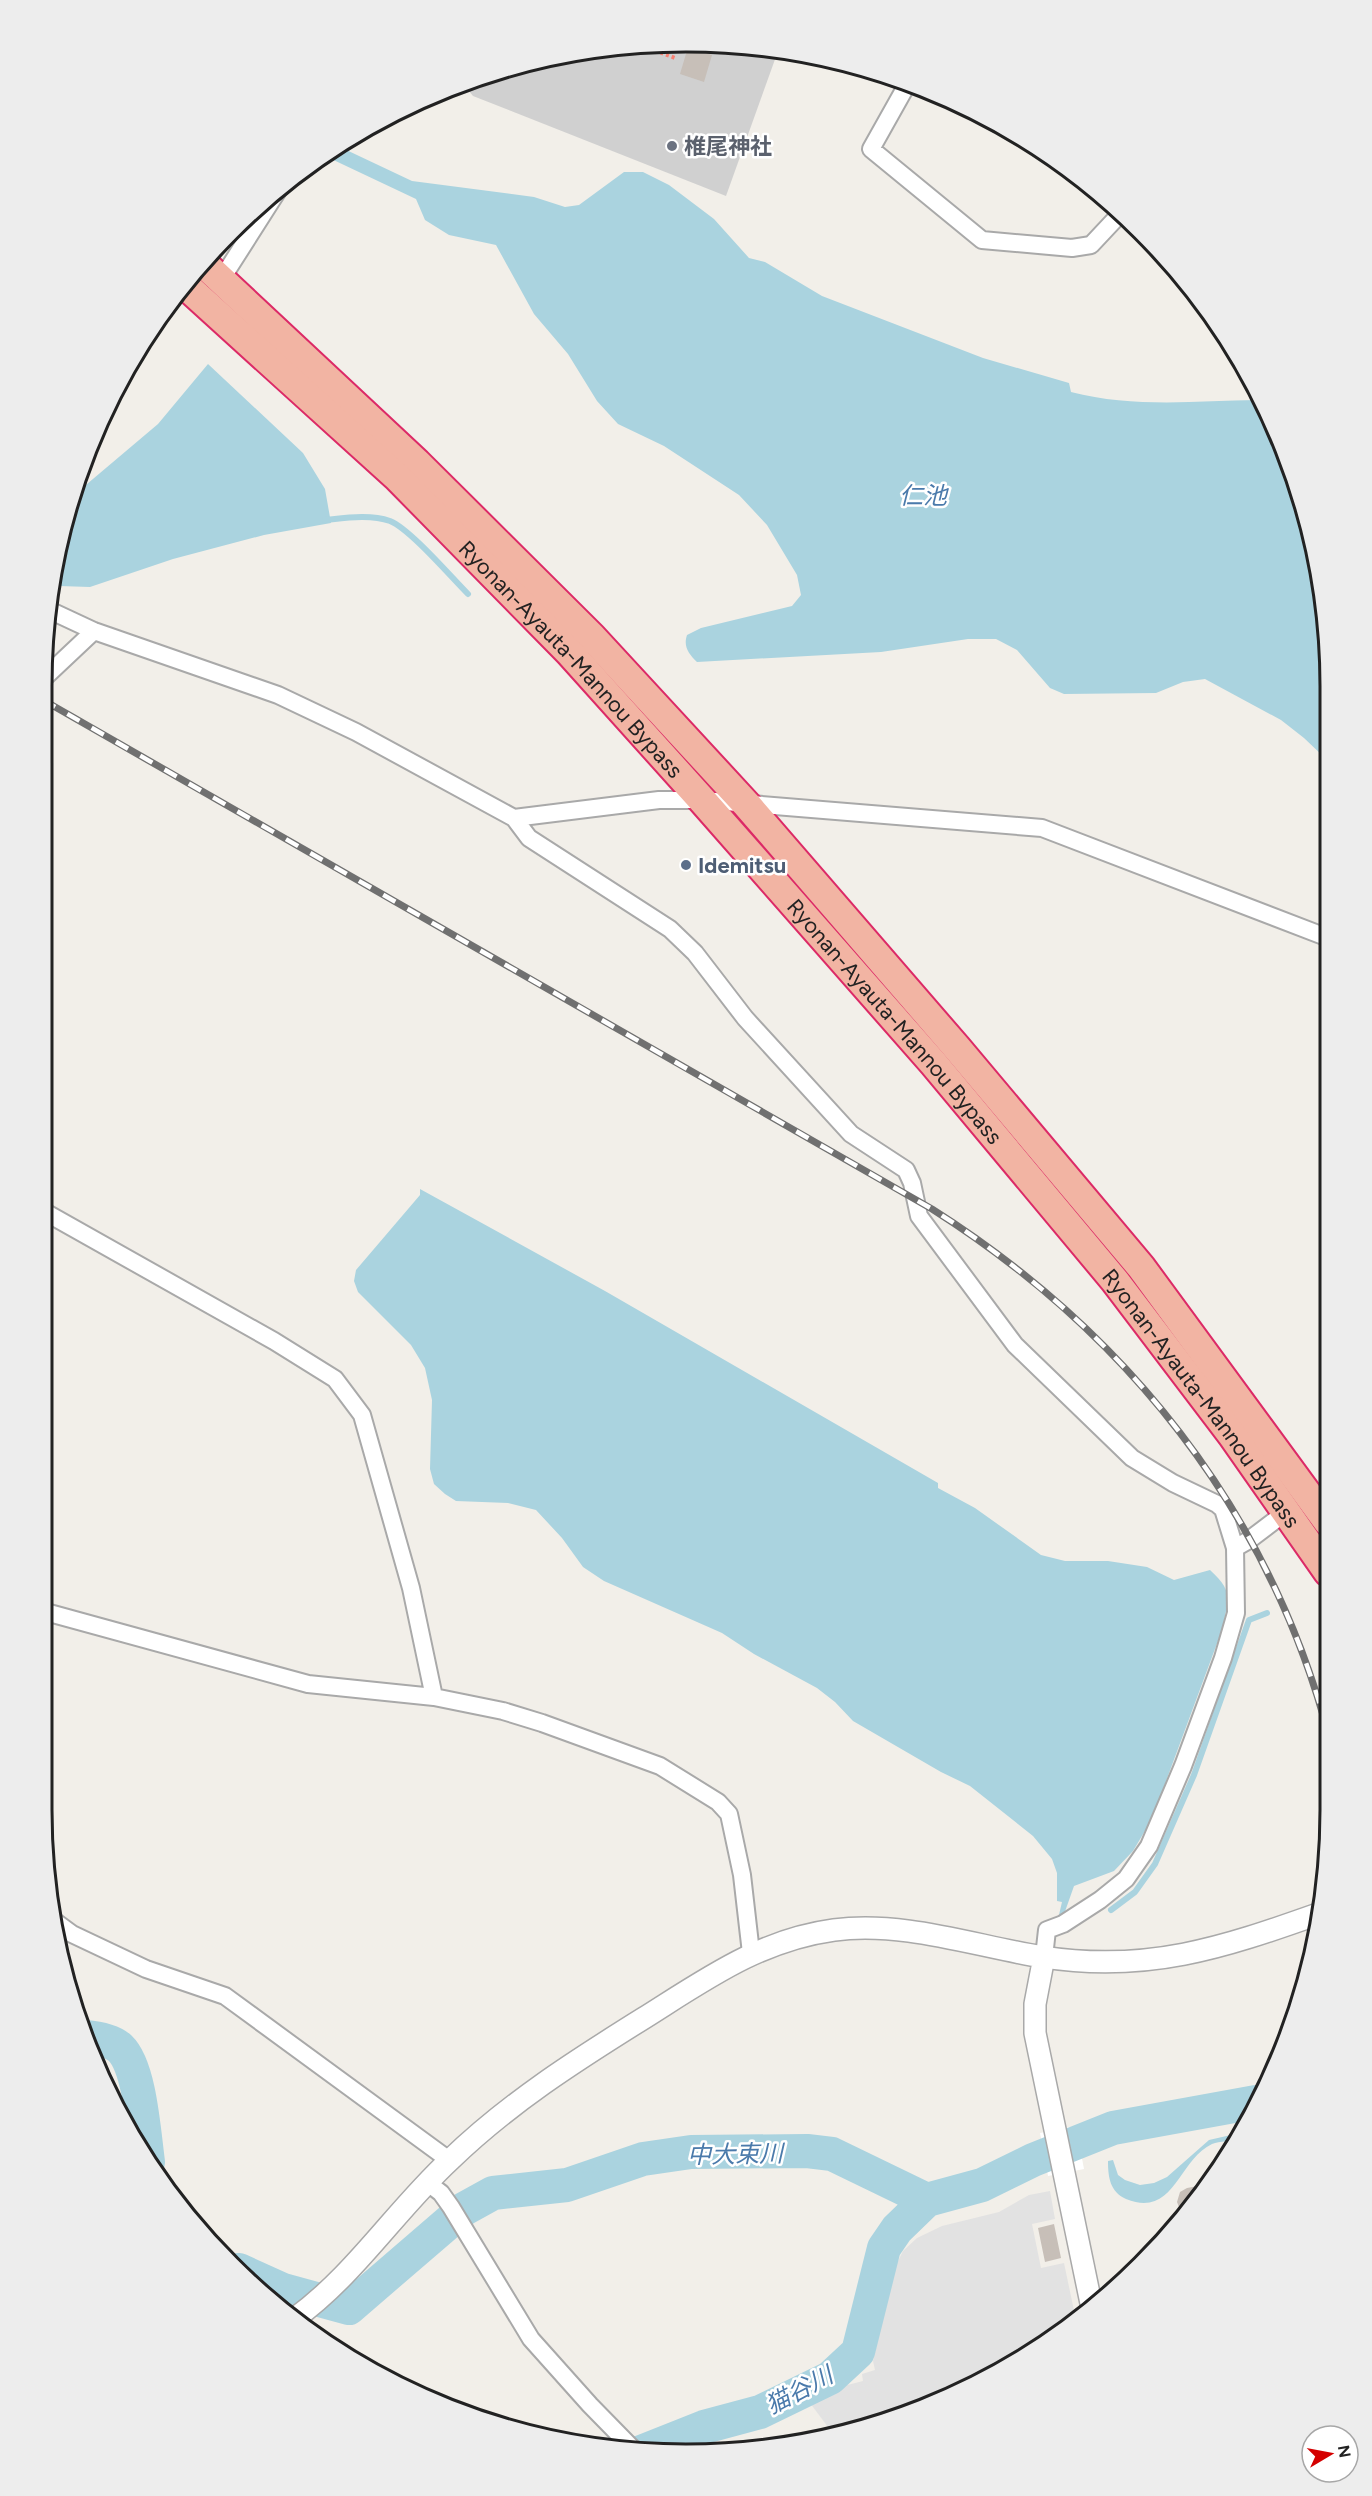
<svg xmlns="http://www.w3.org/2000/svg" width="1372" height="2496" font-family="Figtree,'Noto Sans JP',sans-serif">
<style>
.religious{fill:#d0d0d0}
.parking{fill:#e2e2e2}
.water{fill:#aad3df}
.pier{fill:#fff}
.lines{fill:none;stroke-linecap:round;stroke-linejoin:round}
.stream{stroke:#aad3df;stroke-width:6}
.river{stroke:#aad3df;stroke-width:34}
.building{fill:#c7bfb8}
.minor-casing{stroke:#a9a9a9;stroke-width:20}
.tertiary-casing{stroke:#a9a9a9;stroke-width:24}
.trunk-casing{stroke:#dc2a67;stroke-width:32}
.path{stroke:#fa8072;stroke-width:4;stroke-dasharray:3 3;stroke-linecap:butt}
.minor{stroke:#fff;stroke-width:16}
.tertiary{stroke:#fff;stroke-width:21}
.trunk{stroke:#f2b4a3;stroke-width:28}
.rail-casing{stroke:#707070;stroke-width:7}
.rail{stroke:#fff;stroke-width:4.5;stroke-dasharray:14;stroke-linecap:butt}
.worship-dot{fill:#6b7280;stroke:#fff;stroke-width:2}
.service-dot{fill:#5c6f8a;stroke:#fff;stroke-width:2}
.labels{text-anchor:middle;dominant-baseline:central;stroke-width:5;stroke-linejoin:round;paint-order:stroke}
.worship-label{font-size:22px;font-weight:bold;fill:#5b616d;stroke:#fff;text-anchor:start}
.street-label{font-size:22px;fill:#222;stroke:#fff}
.service-label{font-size:22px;font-weight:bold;fill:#4e5e75;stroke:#fff;text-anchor:start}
.water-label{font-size:24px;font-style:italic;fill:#4a7aab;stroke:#fff}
.rim{fill:none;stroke:#222;stroke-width:3}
</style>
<rect width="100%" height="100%" fill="#f2efe9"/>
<!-- religious -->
<path class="religious" d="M644 43 765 47 778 51 726 196 473 96 464 85 519 64Z"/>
<!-- parking -->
<path class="parking" d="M1050 2191 1055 2219 1032 2224 1041 2268 1064 2263 1076 2320 1043 2346 933 2405 852 2432 834 2435 810 2403 828 2390 863 2381 862 2374 875 2370 873 2361 895 2267 903 2251 917 2238 942 2226 999 2212 1029 2195Z"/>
<!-- water -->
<path class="water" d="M340 147 412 181 534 197 565 207 579 205 624 172H643L669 185 714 219 749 258 765 262 822 296 983 358 1069 383 1071 392C1132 408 1195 401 1257 400L1296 479 1325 602V758L1304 738 1281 720 1205 679 1183 682 1156 693 1064 694 1050 688 1017 650 996 639H968L881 652 697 662C689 654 683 647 687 635L701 628 792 606 801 595 797 575 767 525 739 495 664 446 618 424 597 401 568 354 534 314 496 245 449 235 425 220 416 199 325 156Z
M208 364 303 453 325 489 331 523 264 535 173 559 90 587 59 586 53 583 64 519 74 495 158 424Z
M420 1189 605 1291 938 1483V1488L975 1508 1041 1555 1065 1561H1108L1147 1567 1174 1580 1210 1570C1235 1593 1228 1599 1222 1630L1152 1819 1133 1851 1114 1871 1074 1886 1062 1920 1058 1919 1062 1902 1057 1901V1873L1052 1859 1033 1836 970 1786 941 1772 853 1721 835 1702 817 1688 754 1654 722 1633 604 1581 583 1567 562 1538 536 1510 508 1503 456 1501 445 1494 434 1484 430 1469 432 1400 425 1368 411 1345 358 1292 354 1281 356 1270 420 1195Z
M1244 2132 1239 2139C1231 2141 1220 2141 1212 2144 1178 2160 1174 2219 1126 2199 1110 2192 1108 2177 1108 2161L1113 2160 1118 2175 1125 2180 1140 2185 1154 2183 1167 2177 1209 2140Z"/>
<!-- pier -->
<path class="pier" d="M1076 2126 1084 2169 1048 2176 1040 2133Z"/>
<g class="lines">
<!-- stream -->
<path class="stream" d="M325 520C345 518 370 514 390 521 410 529 451 577 468 594
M1111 1910 1135 1892 1155 1864 1194 1775 1249 1620 1267 1613"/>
<!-- river -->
<path class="river" d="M85 2037C97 2038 111 2040 120 2048 140 2067 144 2133 148 2162
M239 2270 283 2290 349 2308 464 2209 493 2193 567 2185 643 2159 691 2152 807 2151 832 2154 927 2200 982 2185 1033 2160 1113 2128 1256 2102
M641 2452 704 2427 760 2412 830 2378 858 2352 884 2248 897 2229 927 2200"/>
</g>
<!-- building -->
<path class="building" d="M688 47 712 55 704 82 680 74Z
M1209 2184 1197 2202 1183 2217 1177 2202 1180 2192 1187 2188Z
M1054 2224 1061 2258 1045 2262 1038 2228Z"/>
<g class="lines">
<!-- minor casing -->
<g class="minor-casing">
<path id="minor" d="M908 83 871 149 982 240 1072 248 1091 245 1121 213
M221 280 279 189
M49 610 94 631 278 695 356 732 514 818 529 838 670 929 695 953 745 1018 851 1134 906 1170 912 1183 919 1216 1015 1345 1132 1458 1173 1483 1217 1504 1223 1509 1235 1548
M43 679 94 631
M514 818 659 800H702L1042 828 1326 937
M43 1211 274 1341 335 1379 362 1415 411 1588 434 1697
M42 1611 308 1684 434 1697 503 1711 542 1723 660 1766 718 1802 729 1814 742 1875 751 1953
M53 1920 72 1934 146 1969 225 1996 449 2160
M1044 1957 1047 1930 1063 1924 1100 1900 1126 1879 1149 1846 1183 1766 1223 1658 1236 1613 1235 1548 1249 1540 1286 1512
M428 2183 441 2193 451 2207 531 2339 590 2405 635 2451"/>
</g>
<!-- tertiary casing -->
<g class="tertiary-casing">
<path id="tertiary" d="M1044 1957 1035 2004V2033L1092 2308
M294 2319C355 2275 395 2211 450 2160 509 2103 575 2061 644 2018 706 1979 760 1940 834 1930 905 1921 974 1946 1043 1957 1147 1973 1222 1948 1318 1914"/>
</g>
<!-- trunk casing -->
<g class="trunk-casing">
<g id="trunk">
<path d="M202 262 417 463 592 637 747 805 957 1048 1141 1267 1328 1522"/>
<path id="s1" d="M185 285 398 478 569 652 702 800 934 1064 1115 1281 1232 1435 1328 1572"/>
</g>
</g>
<!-- path -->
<path class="path" d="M638 44 675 58
M1158 2244 1157 2240 1162 2239"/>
<!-- minor -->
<use href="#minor" class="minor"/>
<!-- tertiary -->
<use href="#tertiary" class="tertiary"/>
<!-- trunk -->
<use href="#trunk" class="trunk"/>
<!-- rail casing -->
<g class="rail-casing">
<path id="rail" d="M43 700 932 1209C1126 1332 1268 1509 1328 1733"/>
</g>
<!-- rail -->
<use href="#rail" class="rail"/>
</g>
<!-- markers -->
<circle class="worship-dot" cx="672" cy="146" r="6"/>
<circle class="service-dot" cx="686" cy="865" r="6"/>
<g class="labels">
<!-- worship labels -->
<g class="worship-label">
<text x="684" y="146">椎尾神社</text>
</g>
<!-- street labels -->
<g class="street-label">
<text stroke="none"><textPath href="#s1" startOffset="538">Ryonan-Ayauta-Mannou Bypass</textPath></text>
<text stroke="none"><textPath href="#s1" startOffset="1024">Ryonan-Ayauta-Mannou Bypass</textPath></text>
<text stroke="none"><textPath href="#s1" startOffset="1510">Ryonan-Ayauta-Mannou Bypass</textPath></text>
</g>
<!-- service labels -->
<g class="service-label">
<text x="698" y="865">Idemitsu</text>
</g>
<!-- water labels -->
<g class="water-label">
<text x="923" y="495">仁池</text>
<text transform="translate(735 2154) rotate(-1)">中大束川</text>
<text transform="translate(799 2390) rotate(-28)">猫谷川</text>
</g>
</g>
<!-- crop -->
<path d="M0 0H1372V2496H0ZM686 52H686A634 634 0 0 1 1320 686V1810A634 634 0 0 1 686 2444H686A634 634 0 0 1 52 1810V686A634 634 0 0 1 686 52Z" fill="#ededed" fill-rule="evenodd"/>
<path class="rim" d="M686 52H686A634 634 0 0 1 1320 686V1810A634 634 0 0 1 686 2444H686A634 634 0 0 1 52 1810V686A634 634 0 0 1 686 52Z"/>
<!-- north arrow -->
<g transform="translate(1330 2454) rotate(80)"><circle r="28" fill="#ffffff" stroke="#a7a7a7" stroke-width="1.5"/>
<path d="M0-4.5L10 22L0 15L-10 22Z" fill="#d40000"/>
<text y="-9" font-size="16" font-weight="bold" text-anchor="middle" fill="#222222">N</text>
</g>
</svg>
